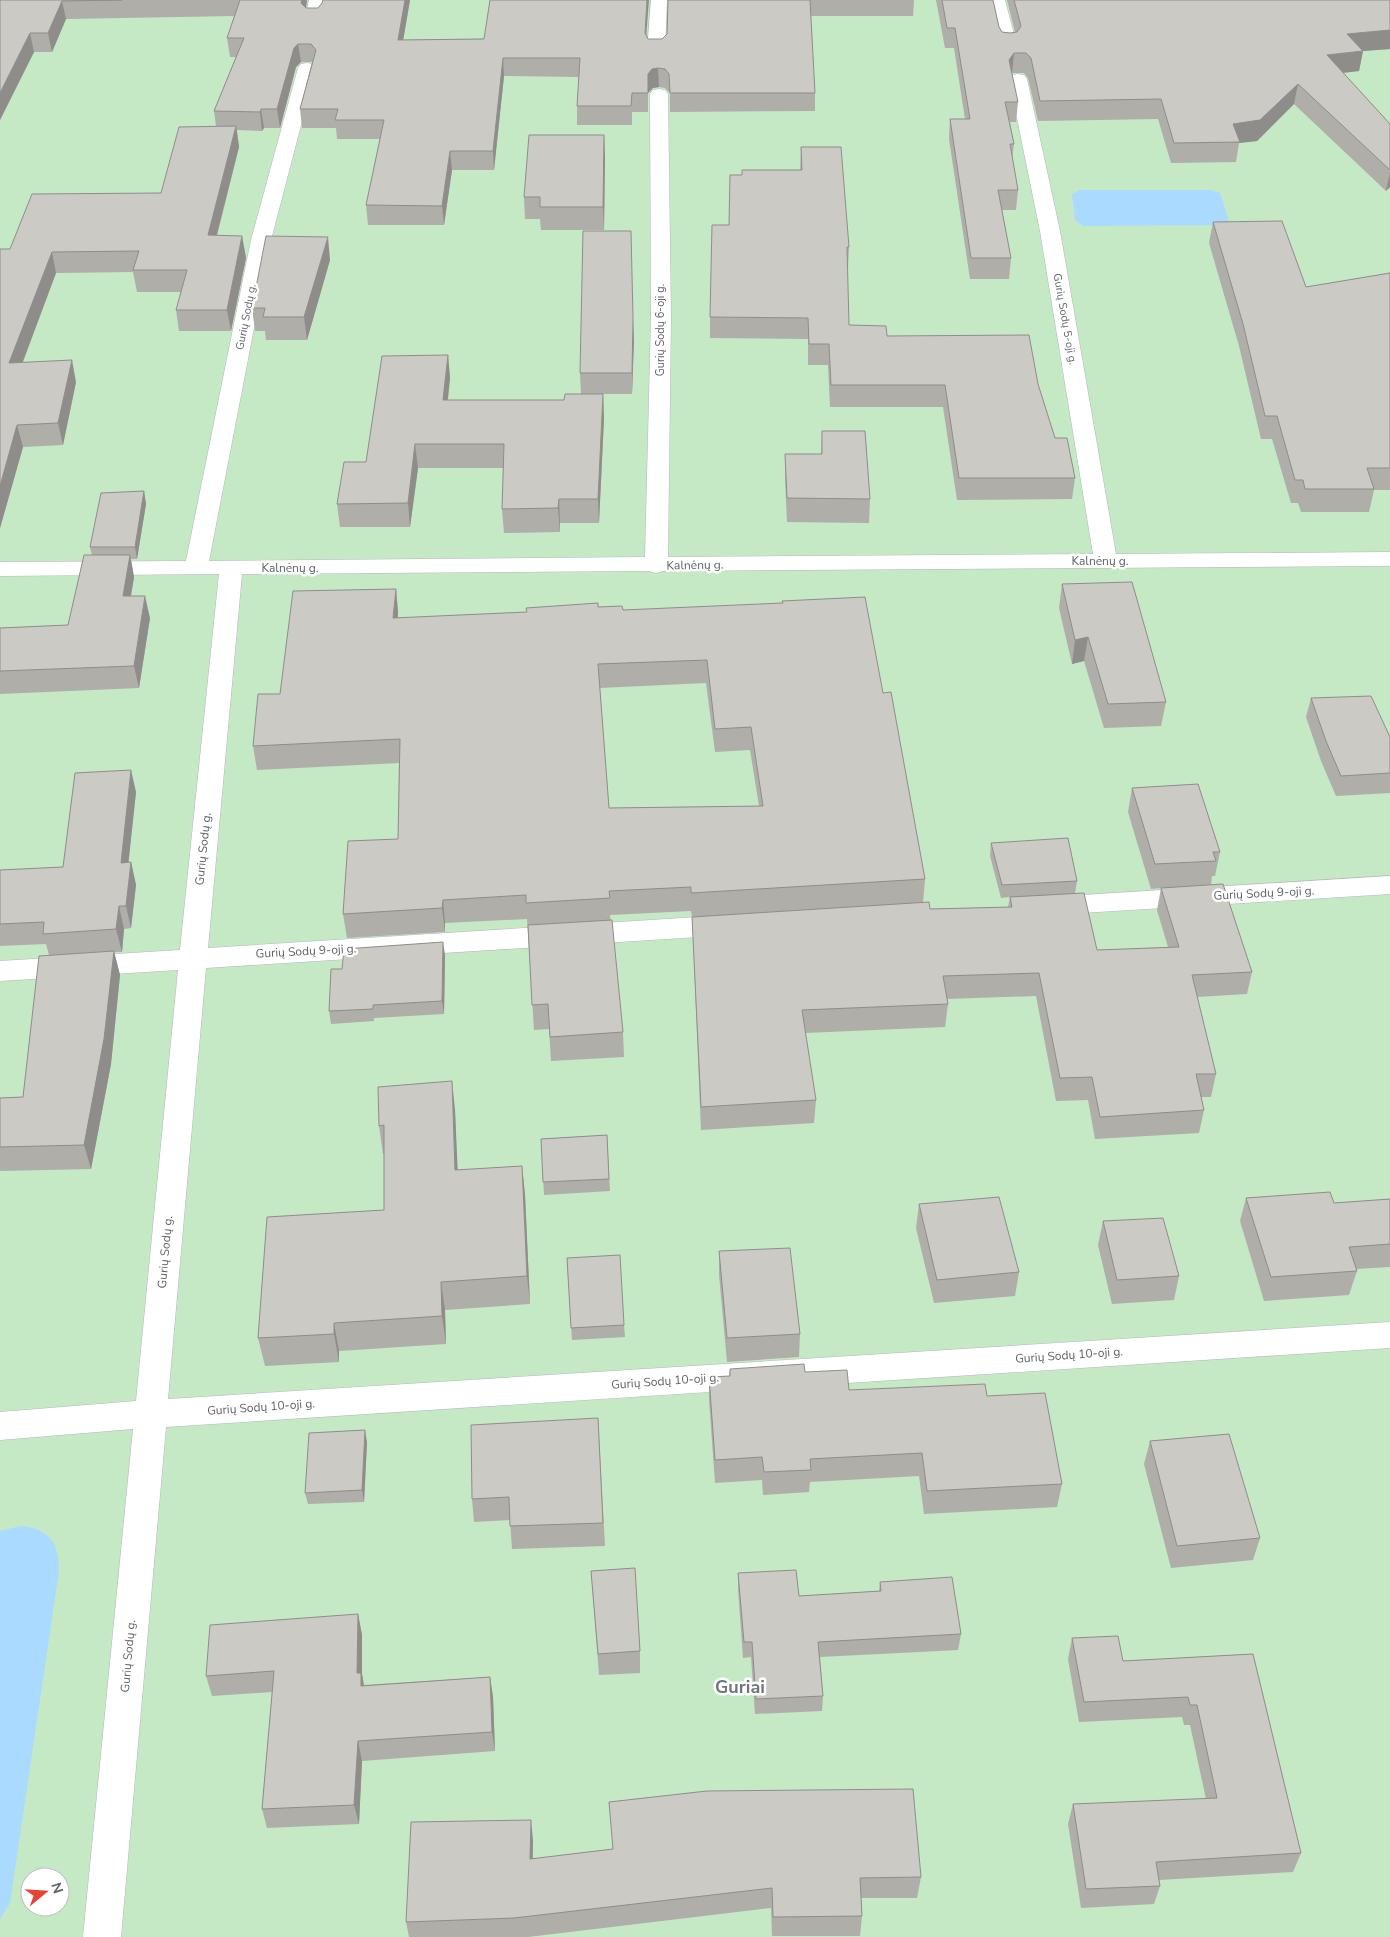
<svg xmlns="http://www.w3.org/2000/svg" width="1390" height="1937" font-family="'Nunito Sans',sans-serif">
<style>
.green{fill:#c5e8c5;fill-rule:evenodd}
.water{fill:#aadaff}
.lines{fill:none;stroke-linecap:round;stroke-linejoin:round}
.minor-casing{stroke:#b5b8bc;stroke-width:1}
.minor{fill:#fff;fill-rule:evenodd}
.wall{fill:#afaea9;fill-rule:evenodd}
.shaded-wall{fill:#8f8d8a}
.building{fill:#cccac5;stroke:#8f8d8a;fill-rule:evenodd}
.labels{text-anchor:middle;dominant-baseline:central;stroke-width:5;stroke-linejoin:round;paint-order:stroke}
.far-street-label{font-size:11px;fill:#5f6368;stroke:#fff}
.street-label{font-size:12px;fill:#5f6368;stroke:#fff}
.near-quarter-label{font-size:18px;font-weight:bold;fill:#70757a;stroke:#fff}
</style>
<rect width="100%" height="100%" fill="#f1efe8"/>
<!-- green -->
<path class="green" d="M0 0H1390V1937H0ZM30 1877H60V1907H30Z"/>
<!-- water -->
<path class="water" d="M1080 190H1211L1220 193 1229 221 1217 225 1083 226 1075 220 1072 194Z
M21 1526C49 1529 59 1542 59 1571L10 1903 0 1919V1531Z"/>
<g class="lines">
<!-- minor casing -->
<g class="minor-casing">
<path id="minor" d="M309 0H325L323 20 320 24 314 25 308 24 305 20Z
M651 0H667L665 52 662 56 656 57 650 56 647 52Z
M989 0H1005L1017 46 1014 50 1008 51 1002 50 999 46Z
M307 63 313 64 316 68 271 240 209 561 645 557 651 317 650 94 653 90 659 89 665 90 668 94 671 317 668 557 1093 554 1040 231 1009 79 1012 75 1018 74 1024 75 1027 79 1060 231 1116 554 1390 552V566L663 571 656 573 649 571 242 574 208 948 730 915 740 918 744 925 740 932 730 935 206 968 168 1399 1390 1322V1348L166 1427 121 1937H83L133 1429 0 1440V1412L136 1401 178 970 0 981V961L180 950 219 574 0 576V562L186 561 251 240 298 68 301 64Z
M1390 876V894L1049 915 1040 913 1036 906 1040 899 1049 897Z"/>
</g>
<!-- minor -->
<use href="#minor" class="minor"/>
</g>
<!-- wall -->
<path class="wall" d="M0 0H307L306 8H318L322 3 323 0H410L403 40 646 36 648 39H662L667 34 668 0H914L913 16H811L815 93V111L670 112V93L665 88 659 87 653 88 648 93V112H632V125H577V106L579 77 504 76 494 170H452L444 225H368L366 205 380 139H337L336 128H302L300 109 312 62H301L296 67 280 128H264L262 131 237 130 239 147 217 236H242L246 258 231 331H179L176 310 181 292H137L133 272 56 273 23 362 76 382 63 445 23 447 0 528V249H10L161 193 216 126 214 111 236 57H230L227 38 234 16 66 19 52 52H34L0 120Z
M936 0H993L999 27 1002 32 1010 33 1015 32 1007 0H1390V49L1363 51 1359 71 1343 73 1390 124V187L1386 191 1294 104 1257 141 1239 143 1236 162 1171 163 1158 119 1038 121 1028 78 1024 73H1012L1018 102 1016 122H1010L1014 144 1012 159 1018 190 1016 210H1002L1011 258 1009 279H970L949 139 950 119H965L954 48H945Z
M604 135 605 157 604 230H541L540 219H525L524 197Z
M801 147 849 247 848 268H847L849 325 887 336 1038 384 1055 438 1075 478 1072 499 957 500 943 407H830L828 365H808V339L710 338V317L742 175 800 170Z
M1213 222 1306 287 1390 273V490H1374L1369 512H1301L1298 503H1291L1272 439H1261L1239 346 1209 243Z
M330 260 307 340H266L265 331H255L252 308Z
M634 339 632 394H581L580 373Z
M448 355 450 378 448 400H564L603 394 604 418 599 523H560V532L504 533 502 509 504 468H418L410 527H340L337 504 366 462Z
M822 431 870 499 869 523 787 522 785 478V454H821Z
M144 491 146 504 137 559H131L134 577 131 596 150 618 139 688 0 694V628L68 625 92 555 90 547Z
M1062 584 1166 702 1161 726 1104 728 1084 661 1072 664 1059 608Z
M396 589 398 612V618L526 612 598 607 623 610 883 693 925 879 923 903 930 909 1008 907 1010 897 1001 898 990 856 991 843 1077 881 1075 893 1097 950 1168 947 1157 910 1161 888 1151 889 1128 812 1132 788 1220 852 1215 876H1212L1211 885 1252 972 1247 994 1197 997 1216 1074 1211 1097H1201L1204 1110 1199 1133 1095 1139 1088 1100 1056 1101 1036 996 947 999 948 1004 945 1027 805 1033 816 1100 814 1123 701 1130 693 939 692 917 838 908 692 917 691 911 610 915 623 1032 624 1057 551 1061 549 1029 534 1030 527 919 445 923V932L347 938 343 914 398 839 399 763 257 770 253 746 280 694ZM706 683 715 752 750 750 759 806 609 808 600 688Z
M1311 698 1390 737V793L1336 796 1321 761 1306 717Z
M136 792 128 863 131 862 136 885 131 928 124 929 122 952H114L120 975 111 1064 91 1169 0 1171V1098L23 1097 49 955 46 944 0 946V870L63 867Z
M445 955 444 1014 374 1018V1021L331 1024 329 1011 342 969Z
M455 1110 457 1170 522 1166 525 1195 530 1304 445 1310 446 1344 339 1351V1362L265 1366 258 1338 384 1210V1154H383L379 1126Z
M607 1135 610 1191 544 1195 541 1139Z
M1246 1198 1334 1203 1390 1199V1267L1356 1269 1357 1271 1349 1295 1264 1301 1240 1221Z
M919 1204 1019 1272 1015 1296 934 1303 916 1228Z
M1103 1221 1179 1276 1174 1300 1112 1304 1098 1245Z
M719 1251 800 1334 799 1357 727 1362 719 1275Z
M567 1258 624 1325 625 1337 572 1340Z
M730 1369 805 1372 849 1390 987 1396 1062 1484 1057 1507 924 1514 919 1476 810 1482 809 1492 763 1495 762 1480 715 1483 709 1400V1377L729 1376Z
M598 1418 605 1546 512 1549 510 1520 474 1522 472 1499Z
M1150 1441 1260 1538 1253 1560 1171 1568 1144 1464Z
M367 1442 364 1502 308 1504 305 1493Z
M591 1571 640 1651V1673L599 1675Z
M738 1573 799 1596 879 1591 880 1582 961 1634 958 1650 820 1657 823 1696 822 1711 755 1714 751 1657 743 1658 738 1589Z
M358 1614 362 1635V1674L364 1685 490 1677 493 1697 495 1751 362 1761 359 1824 267 1828 262 1809 272 1692 212 1696 206 1676Z
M1072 1638 1123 1661 1253 1654 1301 1853 1293 1872 1159 1880 1160 1886 1154 1904 1081 1908 1068 1824 1073 1804 1206 1799 1190 1725H1184L1182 1717 1079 1722 1068 1659Z
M609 1802 921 1877 917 1898H861L862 1916 860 1936H772L771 1908 528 1937H409L406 1922 533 1840V1859L613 1849Z"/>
<!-- shaded-wall -->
<path class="shaded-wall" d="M302 0H307L304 21 301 3Z
M405 0H410L400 59 398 40Z
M647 0H649L645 52V33Z
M62 1 66 19 52 52 48 33Z
M1390 30V49L1363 51 1359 71 1323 75 1327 55 1347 34Z
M30 33 34 52 0 120V93Z
M298 44 301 62 296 67 280 128 277 109 294 48Z
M1014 53 1012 73 1009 60Z
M503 58 504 76 494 170 493 151Z
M658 68 659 87 653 88 648 93V112V74L652 69Z
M1298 84 1294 104 1257 141 1239 143 1233 124Z
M261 109 264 128 262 131 260 112Z
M236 126 239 147 211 257 208 235Z
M604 135 605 157 604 230 603 207Z
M450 151 452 170 444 225 442 206Z
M1390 173V187L1386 191Z
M242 236 246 258 231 331 227 310Z
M328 237 330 260 307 340 304 317Z
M52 252 56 273 14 385 9 363Z
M633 318 634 339 632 394V373Z
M448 355 450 378 445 424 443 400Z
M72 360 76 382 63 445 58 423Z
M603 394 604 418 599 523 598 499Z
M17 425 23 447 0 528V486Z
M415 444 418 468 410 527 408 503Z
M144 491 146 504 137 559 135 547Z
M559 499 560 523V532L558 508Z
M130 555 134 577 127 619 123 596Z
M396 589 398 612 396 641 393 618Z
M145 596 150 618 139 688 134 666Z
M1088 637 1084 661 1072 664 1075 640Z
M131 770 136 792 126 886 121 863Z
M131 862 136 885 131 928 126 906Z
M443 900 445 923V932L442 908Z
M119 906 124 929 122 952 116 929Z
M443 942 445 955 444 1014 442 1001Z
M114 951 120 975 111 1064 91 1169 84 1145Z
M452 1081 455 1110 459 1199 455 1170Z
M522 1166 525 1195 530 1304 527 1276Z
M441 1282 445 1310 446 1344 442 1316Z
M334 1323 339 1351V1362L334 1334Z
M365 1430 367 1442 364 1502 362 1490Z
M358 1614 362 1635V1674L365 1693V1705L357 1673Z
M490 1677 493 1697 495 1751 492 1732Z
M358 1741 362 1761 359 1824 354 1805Z
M531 1820 533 1840 532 1879 530 1859Z"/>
<!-- building -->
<path class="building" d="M0 0H122L62 1 48 33H30L0 93Z
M240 0H302L301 3 306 8H318L322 3 323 0H405L398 40 484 39 490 0H647L645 33 648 39H662L667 34 668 0H810L815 93H670L669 74 665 69 658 68 652 69 648 74V93H632L631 106H577L580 58H503L493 151H450L442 206 366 205 384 120H335L338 109H300L316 50 311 44H298L294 48 277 109H261L260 112 214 111 244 38H227Z
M942 0H993L999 27 1002 32 1010 33 1017 32 1021 26 1014 0H1390V30L1347 34 1363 51 1327 55 1390 124V170L1298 84 1260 120 1233 124 1240 142 1174 143 1161 99 1040 101 1031 58 1026 53H1014L1009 60 1018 102H1005L1014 144H1010L1018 190H998L1011 258H971L950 119H970L955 28H947Z
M236 126 208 235 242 236 227 310H176L187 270H133L139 251 52 252 9 363 72 360 58 423 17 425 0 486V249H10L32 194 161 193 179 127Z
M529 135H604L603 207H540V197H524Z
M801 147H841L849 247H847L849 325 886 326 887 336 1029 335 1038 384 1055 438H1067L1075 478H959L945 385H831L829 344H809L808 318 710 317 712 225H729L730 175H742V170H802Z
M1282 221 1306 287 1390 273V468H1367L1374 489H1305L1303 480H1295L1277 416H1265L1243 324 1213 222Z
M583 231H631L633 318 632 373H580Z
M266 236 328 237 304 317H263L265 308H252Z
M448 355 443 400H564L565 394H603L598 499H559L558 508 502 509 504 444H415L408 503 337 504 344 462H366L382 356Z
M822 431H865L870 499 787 498 785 454H822Z
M144 491 135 547H90L101 493Z
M84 555H130L123 596H145L134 666 0 671V628L68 625Z
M1132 582 1166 702 1108 704 1088 637 1075 640 1062 584Z
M396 589 393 618 527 612 526 608 598 603V607L622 606 623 610 783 603 782 601 865 597 883 693 891 692 925 879 691 893V887L609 891 610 898 526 903V895L443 900 442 908 343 914 348 841 398 839 400 739 253 746 258 694H280L293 591ZM707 660 715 729 751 727 763 806 609 808 598 664Z
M1371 696 1390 737V773L1341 776 1326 741 1311 698Z
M131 770 121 863 131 862 126 906H119L116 929 43 934 44 922 0 924V870L63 867 75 773Z
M1198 784 1220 852H1213L1216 861 1155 864 1132 788Z
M1068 838 1077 881 1002 885 991 843Z
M1223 884 1252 972 1192 975 1216 1074H1196L1204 1110 1100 1117 1092 1077 1060 1078 1039 973 943 976 948 1004 802 1010 816 1100 701 1107 692 917 929 902 930 909 1012 907 1010 897 1084 893 1097 950 1179 947 1161 888Z
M612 920 623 1032 550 1037 548 1004 532 1005 528 925Z
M443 942 442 1001 373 1005V1009L329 1011 331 969H342L344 949Z
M114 951 104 1039 84 1145 0 1147V1098L23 1097 39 956Z
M452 1081 455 1170 522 1166 527 1276 441 1282 442 1316 334 1323V1334L258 1338 267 1217 384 1210V1125L379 1126 378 1087Z
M607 1135 609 1179 543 1182 541 1139Z
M1330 1192 1334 1203 1390 1199V1244L1349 1247 1357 1271 1271 1277 1246 1198Z
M999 1197 1019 1272 937 1280 919 1204Z
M1163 1218 1179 1276 1117 1280 1103 1221Z
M790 1248 800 1334 727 1338 719 1251Z
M620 1255 624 1325 571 1328 567 1258Z
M804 1364 805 1372 847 1370 849 1390 985 1384 987 1396 1045 1393 1062 1484 927 1491 922 1453 810 1459 811 1470 764 1472 762 1457 715 1460 709 1377 730 1376V1369Z
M598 1418 603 1523 510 1526 509 1497 472 1499 471 1425Z
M365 1430 362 1490 305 1493 309 1433Z
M1229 1434 1260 1538 1177 1546 1150 1441Z
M635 1568 640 1651 598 1654 591 1571Z
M796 1570 799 1596 881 1591 880 1582 952 1577 961 1634 818 1642 823 1696 756 1699 752 1642H744L738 1573Z
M358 1614 357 1673H361V1686L490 1677 492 1732 358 1741 354 1805 262 1809 274 1671 206 1676 210 1625Z
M1118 1636 1123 1661 1253 1654 1301 1853 1156 1862 1160 1886 1086 1889 1073 1804 1217 1798 1197 1705H1190L1188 1697 1084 1702 1072 1638Z
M913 1789 921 1877 860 1878 862 1916 773 1917 772 1888 514 1918 406 1922 411 1822 531 1820 530 1859 613 1849 609 1802 707 1791Z"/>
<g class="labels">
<!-- far-street labels -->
<g class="far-street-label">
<text transform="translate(246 317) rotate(-79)">Gurių Sodų g.</text>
<text transform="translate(1065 319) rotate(80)">Gurių Sodų 5-oji g.</text>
<text transform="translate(660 330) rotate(-90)">Gurių Sodų 6-oji g.</text>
</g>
<!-- street labels -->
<g class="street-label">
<text x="1100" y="561">Kalnėnų g.</text>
<text transform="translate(695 565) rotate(-1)">Kalnėnų g.</text>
<text x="290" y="568">Kalnėnų g.</text>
<text transform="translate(203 849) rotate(-84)">Gurių Sodų g.</text>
<text transform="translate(1264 893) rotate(-3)">Gurių Sodų 9-oji g.</text>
<text transform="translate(306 951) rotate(-3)">Gurių Sodų 9-oji g.</text>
<text transform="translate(165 1252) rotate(-85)">Gurių Sodų g.</text>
<text transform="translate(1069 1355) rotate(-4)">Gurių Sodų 10-oji g.</text>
<text transform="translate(665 1381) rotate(-4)">Gurių Sodų 10-oji g.</text>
<text transform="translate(261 1407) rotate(-4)">Gurių Sodų 10-oji g.</text>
<text transform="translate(128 1656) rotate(-85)">Gurių Sodų g.</text>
</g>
<!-- near-quarter labels -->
<g class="near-quarter-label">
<text x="740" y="1687">Guriai</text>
</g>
</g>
<!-- north arrow -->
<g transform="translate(45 1892) rotate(72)"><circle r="24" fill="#ffffff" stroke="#bfc1c3"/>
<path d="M0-4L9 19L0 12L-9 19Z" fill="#ea4335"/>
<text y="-8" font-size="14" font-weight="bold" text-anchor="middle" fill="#5f6368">N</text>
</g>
</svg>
